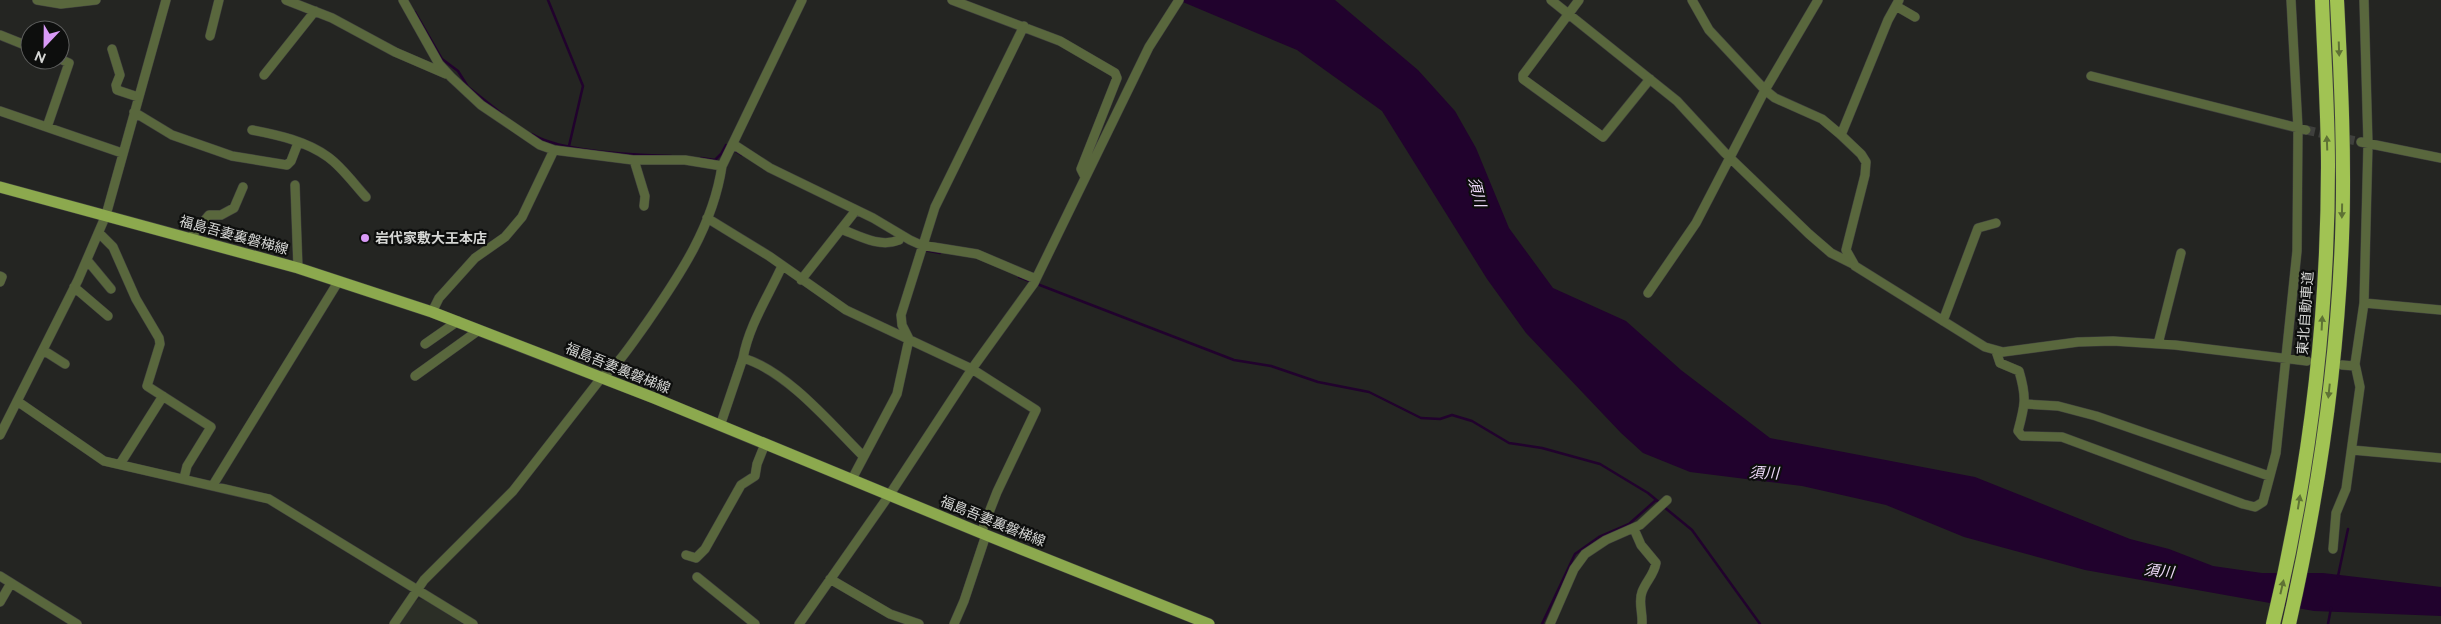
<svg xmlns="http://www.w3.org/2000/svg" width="2441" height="624" font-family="Raleway,'Noto Sans JP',sans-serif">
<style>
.built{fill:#2b2e26}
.water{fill:#21022d}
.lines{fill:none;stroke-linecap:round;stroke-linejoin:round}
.stream{stroke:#21022d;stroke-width:2.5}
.minor-tunnel{stroke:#3f403d;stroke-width:9;stroke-dasharray:9 4.5;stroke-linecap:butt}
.minor-casing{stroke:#40413e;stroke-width:10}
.major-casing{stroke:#40413e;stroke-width:12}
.highway-casing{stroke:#40413e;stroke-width:15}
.minor{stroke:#59673d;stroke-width:9}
.major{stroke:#8ca94e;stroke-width:11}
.highway{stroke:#a1c353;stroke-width:14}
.oneway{fill:#5e7234}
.poi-dot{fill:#d99af7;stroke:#0d0e0d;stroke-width:2}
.labels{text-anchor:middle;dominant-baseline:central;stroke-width:4.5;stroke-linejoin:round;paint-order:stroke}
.street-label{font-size:14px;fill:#d5d6d4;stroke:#0d0e0d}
.poi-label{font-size:14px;font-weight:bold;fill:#d5d6d4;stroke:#0d0e0d;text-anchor:start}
.water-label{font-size:15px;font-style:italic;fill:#eedaf8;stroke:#0d0e0d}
</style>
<rect width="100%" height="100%" fill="#242522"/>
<!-- built -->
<path class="built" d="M419 599 426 600 463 624H399L414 602Z"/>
<!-- water -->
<path class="water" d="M1178 0H1335L1418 70 1455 111 1476 148 1509 228 1553 288 1626 321 1681 370 1770 438 1975 477 2130 539 2169 549 2213 566 2262 573H2323L2441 587V616L2314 611 2085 570 1964 537 1886 505 1802 486 1690 472 1643 453 1621 433 1526 333 1487 279 1382 111 1297 50Z"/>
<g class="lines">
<!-- stream -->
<path class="stream" d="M548 0 583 86 569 146
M415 12 442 59 458 71 468 87 502 114
M532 134C560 152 636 155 671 156
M701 158 715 160 721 154 726 145 742 155
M924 250 940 253
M1019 277 1234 360 1271 366 1318 382 1369 392 1421 418 1440 419 1452 415 1472 421 1509 443 1542 448 1600 464 1648 493 1660 503
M1664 507 1692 530 1760 624
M2338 576 2348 529
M1542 624 1575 554 1599 537 1629 524 1656 500
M2328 624 2331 608"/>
<!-- minor-tunnel -->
<path class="minor-tunnel" d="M2306 130 2361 142"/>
<!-- minor casing -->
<g class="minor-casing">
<path id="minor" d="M37 0 61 4 96 0
M286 0 332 18 395 52 446 74
M403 0 439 64 451 77 481 105 540 145 554 150 633 160H685L722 166
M952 0 1060 41 1115 73 1117 78 1083 164 1081 169 1085 177
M1551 0 1677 101 1725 153 1809 234 1831 253 1853 264
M1579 0 1523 75V79L1603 137 1650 79
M1692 0 1709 30 1765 90 1775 98 1822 119 1841 135 1861 154 1866 162 1865 175 1846 250 1855 266 1985 347 2003 352 2078 342 2113 341 2175 345 2307 361
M1896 6 1915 17
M0 35 30 47
M210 36 219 0
M112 49 120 75 116 85 117 90 138 97
M264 75 315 11
M2091 76 2306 130
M0 111 122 153
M134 112 172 135 215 150 232 156 287 165 291 161 298 143
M47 127 69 63 60 59
M252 130C278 135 306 141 328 157 342 167 354 184 366 197
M1841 135 1888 20 1899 0
M2361 142 2441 158
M733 144 770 168 873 218 910 240 921 245 977 254 1036 279
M634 160 645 196 644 206
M295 185 298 268
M707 218 769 256 846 310 972 369 1036 410 997 492 981 533
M841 229C859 236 880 248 899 240
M99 233 113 247 136 299 159 338 160 344 147 386 211 427 187 466 184 478
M190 238 209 215H221L234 208 243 187
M87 260 111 289
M0 276 2 277 0 282
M801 280 853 214
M74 287 108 316
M1648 293 1696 223 1765 90 1818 0
M2364 303 2441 310
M432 312 439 298 475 258 505 237 522 217 554 150
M1943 321 1978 228 1996 223
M425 344 458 321
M2158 344 2181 253
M43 350 65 364
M1996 351 2000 363 2019 371C2027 398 2025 405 2018 431L2022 436 2062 437 2243 504 2255 507 2263 502 2276 453 2297 251 2298 128 2291 0
M743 358C749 325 768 297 782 266
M2342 365 2355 366
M415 376 479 330
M17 401 104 461 269 499 473 624
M2025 404 2058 406 2096 416 2269 476
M720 426 743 358C787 371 831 424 863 456
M0 435 78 280 106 215 166 0
M2352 450 2441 458
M120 464 163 396
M852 479 897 394 909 339 902 325 901 315 935 207 1024 26
M213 485 338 282
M1634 529 1641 545 1656 563C1654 575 1646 581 1642 592 1638 602 1643 613 1642 624
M2333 549 2336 513 2346 489 2360 387 2355 364 2364 303 2368 144 2364 0
M686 555 696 558 705 549 741 485 755 476 757 464 765 444
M0 576 77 624
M697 577 755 624
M830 579 890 614 919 624
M0 602 11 583
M394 624 424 580 513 491 602 377C620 363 633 342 646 324 680 275 713 226 722 166L802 0
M799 624 890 494 974 366 1034 283 1149 47 1179 0
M954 624 964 601 986 535
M1550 624 1574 569 1585 554 1606 540 1640 525 1667 500"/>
</g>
<!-- major casing -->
<g class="major-casing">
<path id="major" d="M0 187 298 268 432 312 654 398 986 535 1209 624"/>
</g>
<!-- highway casing -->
<g class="highway-casing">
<path id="highway" d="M2273 624C2309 474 2328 321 2328 166 2328 111 2324 55 2322 0
M2289 624C2318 497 2337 368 2342 238 2345 159 2341 79 2337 0"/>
</g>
<!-- minor -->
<use href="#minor" class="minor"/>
<!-- major -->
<use href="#major" class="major"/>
<!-- highway -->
<use href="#highway" class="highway"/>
</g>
<!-- one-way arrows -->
<defs><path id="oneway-solid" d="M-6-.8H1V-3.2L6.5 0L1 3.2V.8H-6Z" transform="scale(1.25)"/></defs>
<g class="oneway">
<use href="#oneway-solid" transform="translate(2339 49) rotate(88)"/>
<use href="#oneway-solid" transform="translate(2327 143) rotate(-92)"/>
<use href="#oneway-solid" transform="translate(2342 211) rotate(91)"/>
<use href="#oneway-solid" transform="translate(2322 323) rotate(-87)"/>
<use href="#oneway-solid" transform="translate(2329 391) rotate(96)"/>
<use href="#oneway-solid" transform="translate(2299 502) rotate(-81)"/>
<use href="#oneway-solid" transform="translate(2282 587) rotate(-77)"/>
</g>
<!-- markers -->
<circle class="poi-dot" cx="365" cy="238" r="5"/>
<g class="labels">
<!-- street labels -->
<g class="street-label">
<text transform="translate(234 235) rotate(15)">福島吾妻裏磐梯線</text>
<text transform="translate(2305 313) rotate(-86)">東北自動車道</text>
<text transform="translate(618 368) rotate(22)">福島吾妻裏磐梯線</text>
<text transform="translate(993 521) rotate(22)">福島吾妻裏磐梯線</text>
</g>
<!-- poi labels -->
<g class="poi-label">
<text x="375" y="238">岩代家敷大王本店</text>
</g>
<!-- water labels -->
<g class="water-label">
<text transform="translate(1477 192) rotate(76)">須川</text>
<text transform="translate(1764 473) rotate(2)">須川</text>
<text transform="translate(2159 571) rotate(6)">須川</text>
</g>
</g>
<!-- north arrow -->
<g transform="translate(45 45) rotate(202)"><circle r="24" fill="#0d0e0d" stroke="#5d5e5d"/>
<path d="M0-4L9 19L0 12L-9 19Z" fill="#d99af7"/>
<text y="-8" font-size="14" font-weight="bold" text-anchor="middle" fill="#d5d6d4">N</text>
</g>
</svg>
